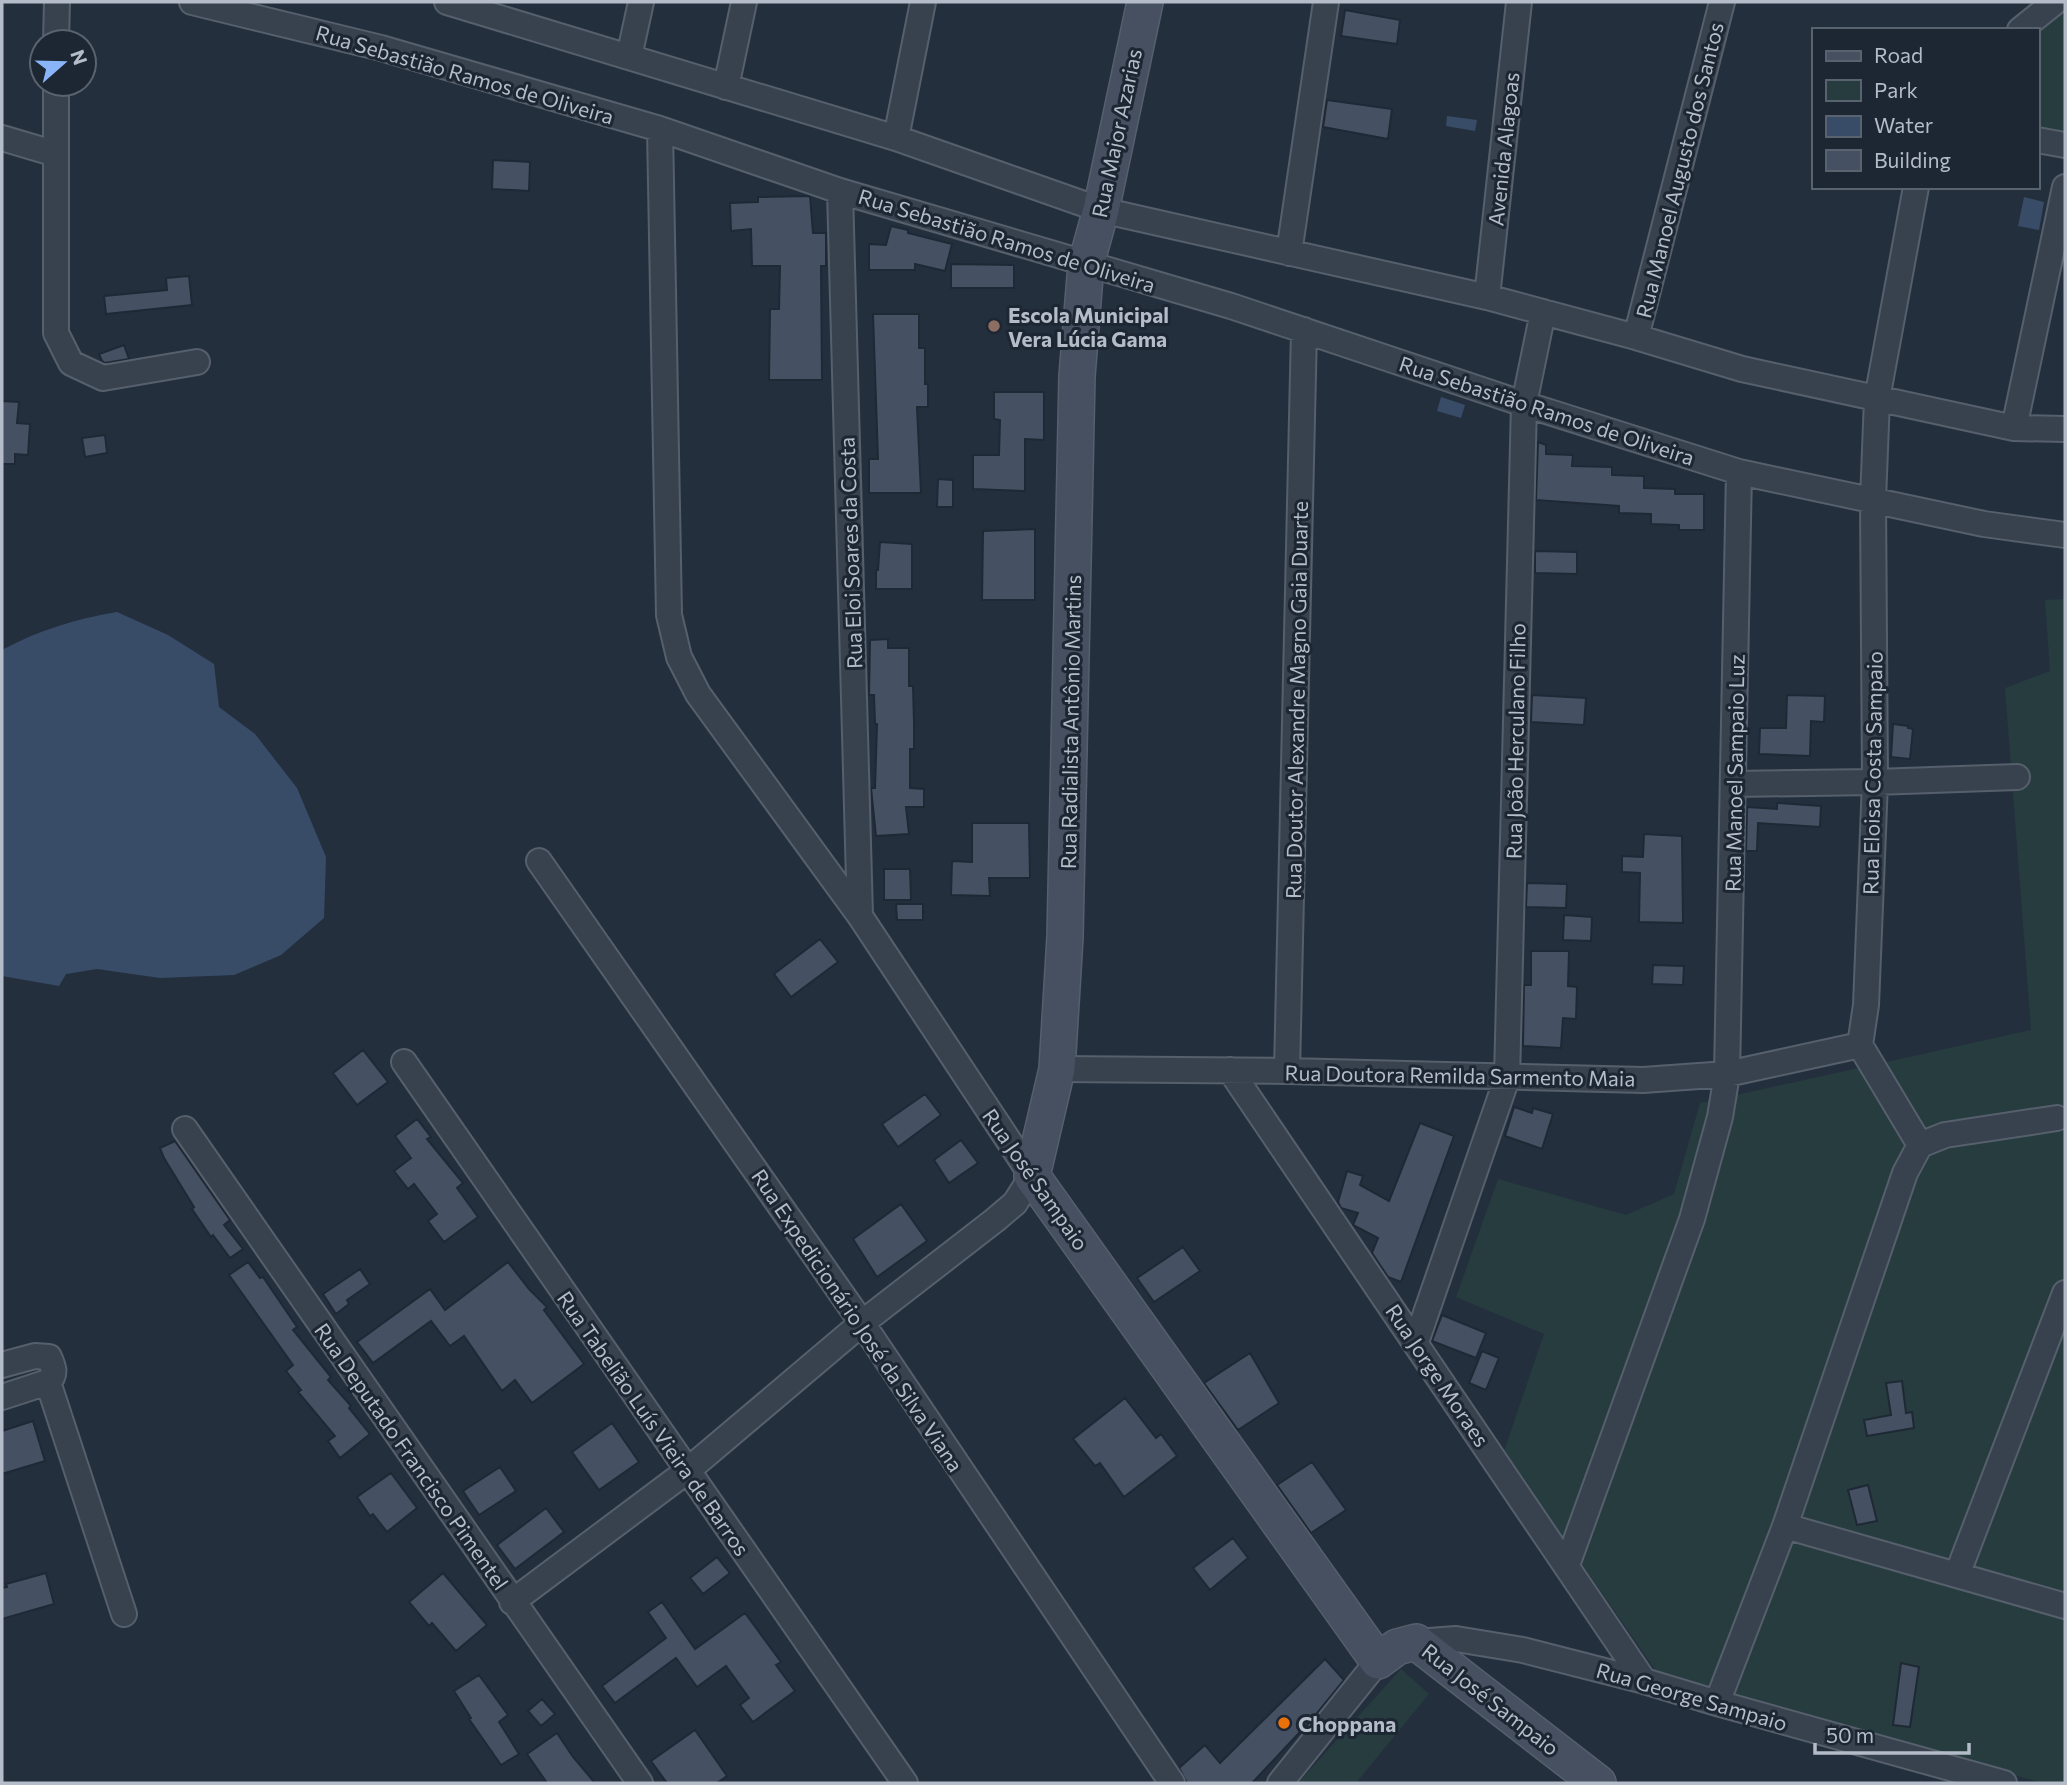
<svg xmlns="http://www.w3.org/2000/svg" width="2067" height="1785" font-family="Commissioner,sans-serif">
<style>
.green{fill:#263c3f}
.water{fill:#394c67}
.building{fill:#455162;stroke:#1f2835;stroke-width:2}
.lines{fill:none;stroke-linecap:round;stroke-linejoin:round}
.street-casing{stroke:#565f6c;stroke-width:28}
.secondary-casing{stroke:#565f6c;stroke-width:38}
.street{stroke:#38414e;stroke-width:24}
.secondary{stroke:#465061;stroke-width:35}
.education-dot{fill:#8d6e63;stroke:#1d2633;stroke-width:2.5}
.food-dot{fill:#e8710a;stroke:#1d2633;stroke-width:2.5}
.labels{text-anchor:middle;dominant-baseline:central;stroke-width:6;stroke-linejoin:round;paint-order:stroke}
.street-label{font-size:21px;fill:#b4bcc9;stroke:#1d2633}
.poi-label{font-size:21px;font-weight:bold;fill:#b4bcc9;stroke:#1d2633;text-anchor:start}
</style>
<rect width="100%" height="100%" fill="#242f3e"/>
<!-- green -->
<path class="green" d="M2065 3V139L2037 132V30Z
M2065 599V1783H2042L1658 1674 1504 1451 1544 1334 1456 1297 1498 1179 1626 1215 1674 1194 1700 1103 2031 1030 2005 688 2050 671 2045 600Z
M1401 1669 1429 1694 1356 1783H1298Z"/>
<!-- water -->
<path class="water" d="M1447 116 1477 120 1475 131 1446 126Z
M2024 197 2044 202 2039 230 2018 226Z
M1441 397 1465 405 1461 418 1437 411Z
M117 612 168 635 214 664 219 707 255 734 297 788 326 857 324 918 281 955 234 975 160 978 97 969 66 974 59 986 2 976V650C39 630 76 619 117 612Z"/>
<!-- building -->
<path class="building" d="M1345 10 1400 20 1397 44 1341 36Z
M1327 100 1392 109 1388 139 1323 127Z
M493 160 530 162 529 191 492 189Z
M810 196 813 233H826V266H821L822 380H769L770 309H779L780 266H752L751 229 731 231 730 203 758 202V197Z
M891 226 908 230V233L952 244 945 271 915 264V270H869V244L886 245Z
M951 264 1014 265V288H951Z
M189 276 192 305 106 314 104 296 167 290 166 278Z
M873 314H919V348H925V384H928V407H917L921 493H869V459H878Z
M124 345 129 359 105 363 102 361 99 354Z
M994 392H1044V440L1025 439V491L973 489V455H999L1000 420 994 419Z
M2 401 19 402 17 423 30 424 28 455 15 454V464H2Z
M105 435 107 453 85 457 82 438Z
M1538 442 1546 445V454L1573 455 1572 466 1612 467V475L1644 476V488L1675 489V494H1704V530H1679V525L1651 524V514L1619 513V506L1536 500Z
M938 479 953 480V507H937Z
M1035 529V600H982L983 531Z
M880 542 912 544V589H876V570H878Z
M1535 551 1577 552V574L1535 573Z
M888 639V648H909V686H913L914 723V749H910V788L924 789V807H906L909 834 876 836 871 788H875L877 724H875L874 695H869L870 640Z
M1532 695 1586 698 1584 725 1531 722Z
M1787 695 1825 696 1824 722 1811 721 1810 756 1759 754 1760 728H1786Z
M1893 724 1908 726V728L1913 729 1910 759 1891 757Z
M1777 803 1821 806 1820 827 1758 823 1757 851H1746L1747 807 1777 809Z
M972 823H1029L1030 878H989L990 896 951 895 952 861 972 862Z
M1644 834 1682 836 1683 923 1639 922 1640 873 1622 872V856L1643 857Z
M884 869H910L911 900H884Z
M1527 883 1567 884 1566 908 1526 907Z
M896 904H923V920H897Z
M1564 915 1592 917 1591 941 1563 940Z
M820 939 838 962 791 997 774 974Z
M1531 951H1569L1568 986 1577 987 1576 1019 1563 1018 1561 1048 1523 1046 1524 985H1531Z
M1653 965 1684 966 1683 985 1652 984Z
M363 1050 388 1082 357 1105 333 1073Z
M925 1094 941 1115 898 1147 882 1124Z
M1514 1107 1532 1113 1533 1108 1553 1114 1542 1149 1505 1136Z
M417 1119 431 1137 427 1139 463 1183 457 1188 478 1217 444 1242 428 1221 437 1214 414 1184 408 1189 394 1171 411 1158 395 1136Z
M1420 1123 1454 1136 1401 1282 1388 1277 1372 1253 1378 1238 1353 1225 1358 1213 1341 1208 1338 1202 1347 1171 1363 1176 1360 1185 1389 1201Z
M961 1140 978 1163 949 1183 934 1160Z
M175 1141 230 1220 224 1225 243 1249 230 1258 213 1235 211 1237 192 1209 194 1207 164 1158 160 1148Z
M901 1204 927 1241 877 1277 853 1239Z
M1183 1247 1200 1271 1154 1302 1137 1278Z
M248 1262 260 1278 263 1277 297 1327 293 1330 331 1377 328 1380 351 1406 349 1408 370 1434 340 1458 328 1441 335 1436 298 1392 301 1390 286 1371 293 1365 229 1275Z
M508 1262 529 1289 547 1307 544 1310 584 1364 532 1403 515 1380 502 1391 464 1336 450 1346 431 1321 373 1363 357 1342 430 1289 445 1310Z
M360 1269 370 1284 347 1300 349 1304 336 1314 323 1294Z
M1442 1315 1486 1333 1476 1358 1432 1341Z
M1482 1351 1499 1358 1486 1390 1469 1383Z
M1250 1353 1279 1403 1238 1430 1204 1383Z
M1902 1381 1906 1413 1912 1412 1914 1428 1867 1436 1864 1420 1891 1415 1886 1383Z
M1125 1398 1156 1438 1161 1434 1177 1456 1124 1497 1100 1463 1095 1466 1073 1439Z
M33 1421 45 1461 2 1474V1431Z
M612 1423 639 1462 599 1490 572 1452Z
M1312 1462 1346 1510 1311 1533 1277 1485Z
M500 1467 516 1491 479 1515 463 1491Z
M391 1473 417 1508 387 1532 373 1514 370 1516 357 1497Z
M1868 1485 1877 1521 1857 1525 1848 1490Z
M546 1508 564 1532 515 1569 497 1545Z
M1233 1538 1248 1558 1210 1590 1193 1568Z
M717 1557 730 1573 703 1594 690 1578Z
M46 1573 54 1604 2 1619V1588L7 1587 6 1584Z
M443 1573 487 1625 456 1651 432 1623 429 1626 409 1602Z
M662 1602 695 1649 745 1613 781 1662 776 1665 795 1691 753 1722 740 1705 749 1698 726 1666 697 1687 676 1658 615 1703 602 1686 666 1638 648 1612Z
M1325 1659 1344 1680 1314 1717 1252 1783H1187L1179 1768 1205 1745 1220 1763Z
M1901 1663 1919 1667 1910 1727 1893 1725Z
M479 1675 508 1715 499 1722 519 1754 501 1765 469 1719 471 1718 454 1691Z
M542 1699 555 1714 541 1726 528 1711Z
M695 1730 727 1776 717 1783H667L651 1761Z
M557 1733 573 1757 595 1783H547L527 1754Z"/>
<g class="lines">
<!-- street casing -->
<g class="street-casing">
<path id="street" d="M192 2 381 48 660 129 840 191 1231 306 1524 404 1739 472 1984 524 2065 535
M447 2 896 138 1101 210 1487 297 1636 337 1742 369 2014 428 2065 429
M2020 30 2055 2
M56 42 57 2
M629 57 641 2
M56 84V333L71 363 103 378 197 362
M726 87 744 2
M2 138 56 154
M896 138 923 2
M2037 140 2065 145
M840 191 860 916
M1289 253 1326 2
M1487 297 1519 2
M1636 337 1722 2
M2014 428 2065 187
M1734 784 1875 782 2017 777
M539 861 862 1323 1172 1783
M1860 1045 1866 1005 1875 782 1873 500 1877 399 1916 187
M1860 1045 1920 1145
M404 1062 905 1783
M1057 1069 1287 1071 1643 1080 1727 1074 1860 1045
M1230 1070 1644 1681
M1287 1071 1304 330
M185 1129 640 1783
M1416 1342 1507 1078 1524 404 1543 312
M2 1365 35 1356 49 1357C53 1366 57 1374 48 1382L124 1614
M2 1397 48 1382
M1785 1526 2065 1606
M1567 1565 1692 1219 1720 1117 1727 1074 1739 472
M1957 1575 2065 1293
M512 1602 687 1471 862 1323 995 1220 1015 1203 1032 1176 860 916 698 694 679 657 669 615 660 129
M1416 1642 1456 1639 1523 1650 1644 1681 1717 1703 2004 1783
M1717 1703 1785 1526 1905 1173 1920 1145 1945 1135 2057 1118
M1280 1783 1378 1661"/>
</g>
<!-- secondary casing -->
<g class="secondary-casing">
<path id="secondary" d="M1145 2 1101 210 1086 264 1077 376 1065 937 1057 1069 1032 1176 1378 1661 1397 1647 1416 1642 1598 1783"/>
</g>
<!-- street -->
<use href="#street" class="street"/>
<!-- secondary -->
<use href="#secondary" class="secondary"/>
</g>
<!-- markers -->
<circle class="education-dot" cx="994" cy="326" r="7"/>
<circle class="food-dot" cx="1284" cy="1723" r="7"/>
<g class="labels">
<!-- street labels -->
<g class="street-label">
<text transform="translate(465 74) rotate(16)">Rua Sebastião Ramos de Oliveira</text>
<text transform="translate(1116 133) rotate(-78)">Rua Major Azarias</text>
<text transform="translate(1503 149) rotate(-84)">Avenida Alagoas</text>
<text transform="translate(1679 170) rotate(-76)">Rua Manoel Augusto dos Santos</text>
<text transform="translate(1007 240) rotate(17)">Rua Sebastião Ramos de Oliveira</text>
<text transform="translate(1547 410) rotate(18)">Rua Sebastião Ramos de Oliveira</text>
<text transform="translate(850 553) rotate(-92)">Rua Eloi Soares da Costa</text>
<text transform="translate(1296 700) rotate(-89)">Rua Doutor Alexandre Magno Gaia Duarte</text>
<text transform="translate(1070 722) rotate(-89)">Rua Radialista Antônio Martins</text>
<text transform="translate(1515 741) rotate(-89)">Rua João Herculano Filho</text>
<text transform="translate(1734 773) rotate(-89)">Rua Manoel Sampaio Luz</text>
<text transform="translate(1872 773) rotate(-89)">Rua Eloisa Costa Sampaio</text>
<text transform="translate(1460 1075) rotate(1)">Rua Doutora Remilda Sarmento Maia</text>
<text transform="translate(1036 1179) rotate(55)">Rua José Sampaio</text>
<text transform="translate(858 1320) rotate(56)">Rua Expedicionário José da Silva Viana</text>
<text transform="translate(1438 1375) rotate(56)">Rua Jorge Moraes</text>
<text transform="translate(654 1423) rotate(55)">Rua Tabelião Luís Vieira de Barros</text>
<text transform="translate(412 1456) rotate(55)">Rua Deputado Francisco Pimentel</text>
<text transform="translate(1692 1696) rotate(16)">Rua George Sampaio</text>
<text transform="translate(1491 1699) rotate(38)">Rua José Sampaio</text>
</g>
<!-- poi labels -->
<g class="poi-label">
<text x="1008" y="314">Escola Municipal<tspan x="1008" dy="24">Vera Lúcia Gama</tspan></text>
<text x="1298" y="1723">Choppana</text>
</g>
</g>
<!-- border -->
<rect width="2067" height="1785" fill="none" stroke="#b4bcc9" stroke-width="7"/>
<!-- legend -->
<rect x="1812" y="28" width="228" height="161" fill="#1d2633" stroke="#59626f" stroke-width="2"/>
<rect x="1826" y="51" width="35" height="10" fill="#465061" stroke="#59626f" stroke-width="2"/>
<text x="1874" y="63" font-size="21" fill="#b4bcc9">Road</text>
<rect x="1826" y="80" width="35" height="21" fill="#263c3f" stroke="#59626f" stroke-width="2"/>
<text x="1874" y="98" font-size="21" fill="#b4bcc9">Park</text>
<rect x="1826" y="116" width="35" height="21" fill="#394c67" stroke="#59626f" stroke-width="2"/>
<text x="1874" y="133" font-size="21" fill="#b4bcc9">Water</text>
<rect x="1826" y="150" width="35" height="21" fill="#455162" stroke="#59626f" stroke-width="2"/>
<text x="1874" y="168" font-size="21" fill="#b4bcc9">Building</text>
<!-- north arrow -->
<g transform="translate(63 63) rotate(70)"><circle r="33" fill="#1d2633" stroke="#59626f" stroke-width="2"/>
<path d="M0-5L12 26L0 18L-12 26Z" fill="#8ab4f8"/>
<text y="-10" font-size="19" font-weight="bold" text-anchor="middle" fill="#b4bcc9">N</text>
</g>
<!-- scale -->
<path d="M1815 1743v10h154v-10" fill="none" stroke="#b4bcc9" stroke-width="3.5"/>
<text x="1826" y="1743" font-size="21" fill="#b4bcc9" stroke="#1d2633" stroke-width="5" paint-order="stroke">50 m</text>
</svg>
